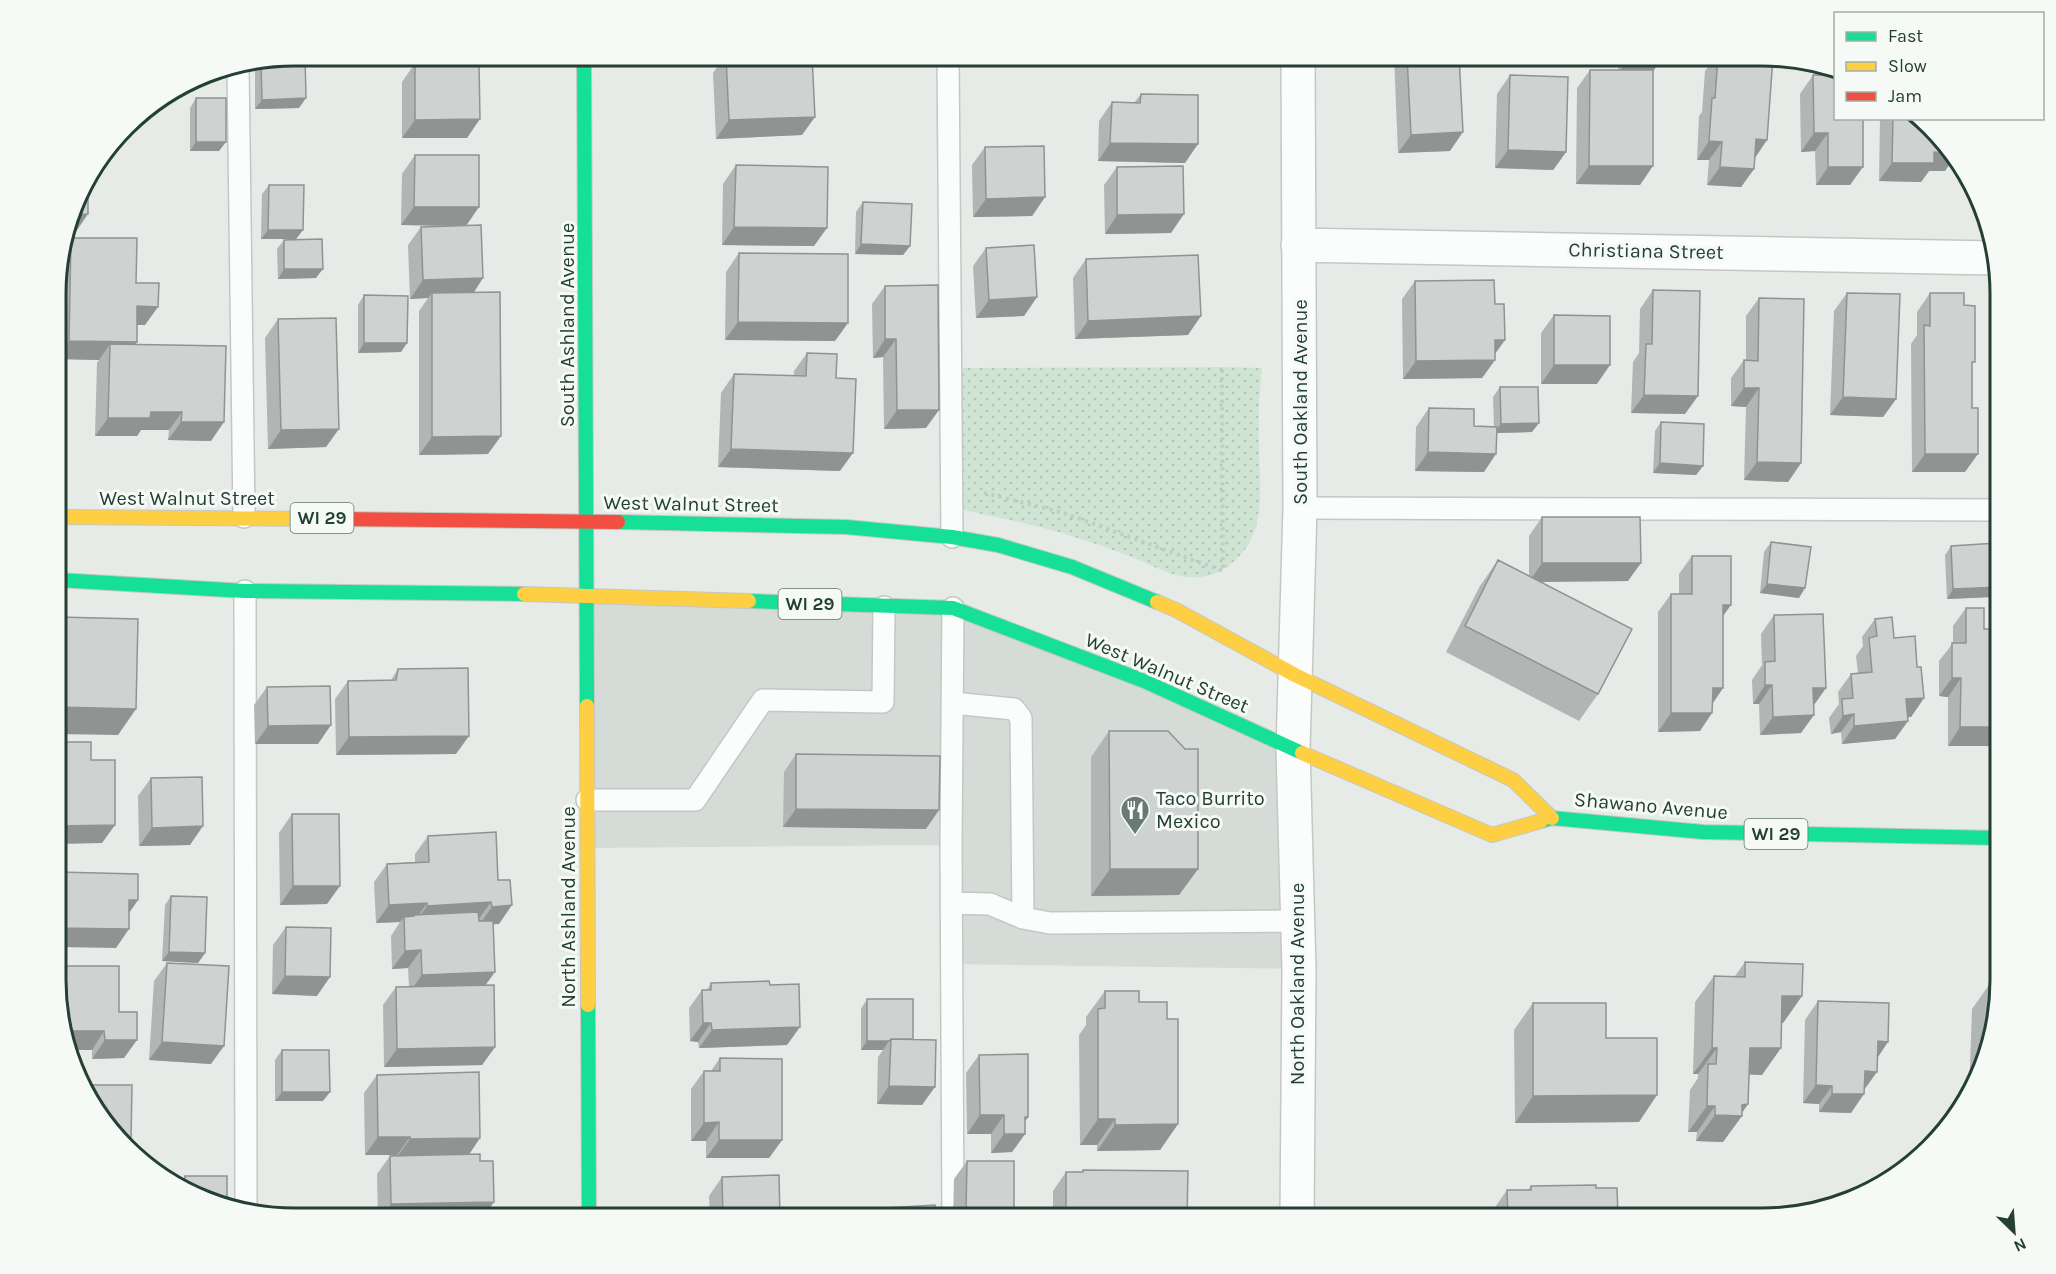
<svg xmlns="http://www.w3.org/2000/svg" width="2056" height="1274" font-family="Karla,sans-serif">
<defs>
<pattern id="park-dots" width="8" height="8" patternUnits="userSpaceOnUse" patternTransform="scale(1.5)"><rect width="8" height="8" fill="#d0e4d4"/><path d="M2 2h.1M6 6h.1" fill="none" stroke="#b2c5b7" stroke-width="1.8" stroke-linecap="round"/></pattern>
</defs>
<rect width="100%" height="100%" fill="#e6ebe8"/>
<!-- built -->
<path fill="#d5dcd8" d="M588 595 953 608 1293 749 1299 969 951 964 950 845 587 848Z"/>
<!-- park -->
<path fill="url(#park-dots)" d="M1228 367 1262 368C1259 393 1258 420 1259 445 1259 472 1263 501 1256 527 1250 549 1230 571 1207 576 1180 582 1158 568 1134 558 1111 549 1088 541 1065 534 1032 524 997 517 963 510L959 498V368Z"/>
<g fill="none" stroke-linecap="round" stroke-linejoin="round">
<!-- lane casing -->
<g stroke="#c3c8c5" stroke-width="24">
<path id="lane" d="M948 56 952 537
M238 67 244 517
M1300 508 2000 510
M245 591 246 1212
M952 703 1014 709 1021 718 1023 918
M587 800H695L763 700 883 702 884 607
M951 903 990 904 1023 918 1050 923 1298 921
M953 1218 951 845 953 608"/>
</g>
<!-- street casing -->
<g stroke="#c3c8c5" stroke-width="36">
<path id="street" d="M1298 245 1994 258
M1297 1218 1299 969 1293 749 1300 508 1298 56"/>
</g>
<!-- fast casing -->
<g stroke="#c2c9c5" stroke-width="16">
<path id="fast" d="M584 56 587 706
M618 522 846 527 952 537 998 545 1072 567 1157 602
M58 580 245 591 524 594
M749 601 953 608 1144 681 1302 753
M1541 821 1552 818 1703 832 2000 838
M588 1005 589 1218"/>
</g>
<!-- slow casing -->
<g stroke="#c2c9c5" stroke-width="16">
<path id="slow" d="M58 517 333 519
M524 594 749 601
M1157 602 1176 610 1295 675 1513 780 1552 818
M587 706 588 1005
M1302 753 1492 835 1541 821"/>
</g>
<!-- jam casing -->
<g stroke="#c2c9c5" stroke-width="16">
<path id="jam" d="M333 519 618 522"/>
</g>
<!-- path -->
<path stroke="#c2cbc6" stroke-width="4" stroke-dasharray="3 4.5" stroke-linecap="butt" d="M984 493 1061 512 1223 571 1222 367"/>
<!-- lane -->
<use href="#lane" stroke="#fbfcfc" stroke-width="21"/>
<!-- street -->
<use href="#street" stroke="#fbfcfc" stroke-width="33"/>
<!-- fast -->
<use href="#fast" stroke="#16e098" stroke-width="14"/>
<!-- slow -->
<use href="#slow" stroke="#ffcf43" stroke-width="14"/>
<!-- jam -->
<use href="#jam" stroke="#f24e42" stroke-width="14"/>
</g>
<!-- wall -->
<path fill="#b1b5b3" d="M294 56 299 108 255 109V63Z
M725 56H812L802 135 716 139 713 73Z
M1078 56H1176L1170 65 1078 63Z
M1394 56H1459L1450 151 1398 153Z
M1619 56H1657L1653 71 1640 185 1576 184 1577 88 1590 70H1618Z
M1716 56H1757L1754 169 1741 187 1707 185 1709 160H1697L1699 116 1702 112 1705 71Z
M415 63 467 138H402V82Z
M1825 66 1836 68 1850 185H1816L1815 151 1801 152 1800 94 1813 75H1819V74Z
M1510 75 1566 152 1553 170 1495 168 1497 94Z
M1141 94 1185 163 1098 161 1099 121 1112 102 1134 103Z
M196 98 219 151H190V108Z
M1880 118H1916L1953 159 1945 171H1929L1921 182 1879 181Z
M985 147 1045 197 1032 216 973 217 972 165Z
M415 155 466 225 474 292 488 454 419 455V311L428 298 410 299 408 245 421 227 453 226 401 225 402 174Z
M736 165 814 246 722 245 723 184Z
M1117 167 1171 233 1105 234 1104 185Z
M269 185 303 230 296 239H261L262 194Z
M863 202 910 246 903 255 855 254 856 212Z
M71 238 136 283 145 325H137V342L135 345 211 441 168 440 169 430H141L137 436H95L97 363 99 360 58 359V264L61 251Z
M284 240 316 278 278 279 277 249Z
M986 248 1037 297 1024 316 976 318 973 266Z
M739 253 835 341 725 340 726 272Z
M1086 259 1188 335 1075 339 1073 278Z
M1415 281 1495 304 1505 340 1495 353V360L1482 378 1403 379 1402 299Z
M885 286 926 428 884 429 883 357 873 358 872 304Z
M1653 290 1685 414 1631 413 1633 362 1639 353 1640 309Z
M1847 293 1896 399 1883 417 1830 415 1834 311Z
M1930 293 1964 305 1972 367 1965 472H1912L1911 344 1917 335V312Z
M364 295 401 352 358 353V305Z
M1759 298 1801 463 1788 482 1744 480 1746 407 1731 406V378L1744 360H1746V316Z
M1554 315 1597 384H1541V333Z
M278 319 326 447 268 449 265 338Z
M807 353 836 378 840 471 718 467 721 393 734 374 794 376V371Z
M1500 387 1532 432 1497 433 1484 472 1415 471 1416 427 1429 408 1474 426 1494 427 1493 397Z
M1661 422 1703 466 1696 475 1653 473 1655 431Z
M1542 517 1628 581 1540 582 1598 694 1579 721 1446 652 1480 586 1498 560 1529 576V536Z
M1771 542 1799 598 1760 593 1764 552Z
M1951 546 1993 597 1947 599 1945 555Z
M1692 556 1723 616V688L1713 703 1700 731 1658 732V612L1671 594H1679V574Z
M1966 608 1984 629H2000V746H1948V697L1939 696V661L1953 643V626Z
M1774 615 1826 688 1814 705 1801 733 1760 735 1759 704H1753L1752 680 1762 665 1761 634Z
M1875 619 1894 638 1917 667 1924 698 1911 717H1907L1908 721 1895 739 1842 744 1841 732 1831 734 1829 718 1839 704 1838 692 1851 674 1858 673 1856 656 1863 646 1862 637Z
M398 669 456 754 336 755 335 699 348 681 391 680Z
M267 687 318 744H255L254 705Z
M1109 731 1198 869 1179 895 1091 896V757Z
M796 754 926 829 783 827 784 772Z
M151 778 190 845 139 846 138 796Z
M292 814 327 904 280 905 279 833Z
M496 832 499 924H493L486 985 495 1047 482 1065 384 1067 383 1005 396 987H409L408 968 392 969 391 936 400 922 376 923 374 882 387 864 415 862V854L428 836Z
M171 896 205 953 198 963 162 961 165 905Z
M286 927 317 996 272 994 273 945Z
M1745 962 1802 996 1783 1023H1782L1762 1075 1749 1074 1742 1113 1723 1142 1696 1141 1697 1132H1688L1690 1090 1698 1078V1074H1693L1695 1002 1714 976H1735Z
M167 963 211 1064 149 1060 154 981Z
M1991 982 1988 1056 1969 1095 1972 1009Z
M711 983 787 1045 699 1048 698 1042 690 1041 689 1008 702 990H707Z
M1105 991 1139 1002 1167 1019 1178 1124 1160 1150 1097 1151V1145H1080L1079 1035 1086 1025V1017Z
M867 999 913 1039 922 1105 877 1104 878 1057 883 1050H861V1009Z
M1818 1001 1878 1057 1864 1090 1851 1113 1819 1112V1104L1803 1103 1805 1020Z
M1533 1003 1639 1122 1515 1123 1514 1030Z
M119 1012 124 1058 92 1059V1050H72Z
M282 1050 323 1101H275V1060Z
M979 1055 1025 1122V1134L1012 1152 991 1153V1134H967L966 1073Z
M720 1058 782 1140 769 1158H706V1141H691V1089L704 1071H711Z
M377 1075 480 1138 469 1154 483 1218H378L377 1174 390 1156 397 1155H365L364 1093Z
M967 1161 1009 1218H953L954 1179Z
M1083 1170 1187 1218H1053V1191L1066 1172H1081Z
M185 1176 227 1208 179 1186Z
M722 1177 780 1218H710L709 1196Z
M1531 1186 1596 1188 1618 1218H1489V1216L1507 1190H1528Z
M886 1208 936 1218H879Z"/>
<!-- shaded-wall -->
<path fill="#909392" d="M1083 56H1176L1170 65 1078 63Z
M1624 65 1656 67 1650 76 1617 74Z
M306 98 299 108 255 109 262 100Z
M815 117 802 135 716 139 729 120Z
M480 119 467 138H402L415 120Z
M1463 132 1450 151 1398 153 1411 135Z
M1814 133H1828L1815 151 1801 152Z
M1756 139 1767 140 1755 158Z
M1709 141 1722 142 1709 160H1697Z
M196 142H226L219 151H190Z
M1110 143 1198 144 1185 163 1098 161Z
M1508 150 1566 152 1553 170 1495 168Z
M1934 152 1947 153 1953 159 1945 171H1929L1921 182 1879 181 1892 163Z
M1589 166H1653L1640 185 1576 184Z
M1720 167 1754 169 1741 187 1707 185Z
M1828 167H1863L1850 185H1816Z
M1045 197 1032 216 973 217 986 199Z
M414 207H479L466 226 401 225Z
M88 214 75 233H67L72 215Z
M1184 214 1171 233 1105 234 1117 215Z
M734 227 827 228 814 246 722 245Z
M268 230H303L296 239H261Z
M861 244 910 246 903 255 855 254Z
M284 269H323L316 278 278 279Z
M483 278 471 297 432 293 428 298 410 299 423 280Z
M1037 297 1024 316 976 318 989 300Z
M137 306 158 307 145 325H124Z
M1201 316 1188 335 1075 339 1088 321Z
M738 322 848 323 835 341 725 340Z
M885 339H896L883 357 873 358Z
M1495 340H1505L1492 358Z
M69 341 137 342 124 361 110 344 99 360 58 359V358Z
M364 343H407L401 352 358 353Z
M1495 360 1482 378 1403 379 1416 361Z
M1554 365H1610L1597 384H1541Z
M1744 388H1759L1746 407 1731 406Z
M1644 395 1698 396 1685 414 1631 413Z
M1843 397 1896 399 1883 417 1830 415Z
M897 410H939L926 428 884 429Z
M151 412H182L169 430H141L137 436H95L108 418Z
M181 422H224L211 441 168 440Z
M1539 423 1532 432 1494 433 1501 424Z
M339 429 326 447 268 449 281 430Z
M501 436 488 454 419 455 432 437Z
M731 449 853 453 840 471 718 467Z
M1428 452 1496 454 1484 472 1415 471Z
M1925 454H1978L1965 472H1912Z
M1757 462 1801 463 1788 482 1744 480Z
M1660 463 1703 466 1696 475 1653 473Z
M1542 563H1641L1628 581 1529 582Z
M1767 584 1805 588 1799 598 1760 593Z
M2000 587 1993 597 1947 599 1953 589Z
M1723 605H1731L1718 623Z
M1952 678H1961L1948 697 1939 696Z
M1765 685H1772L1759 704H1753Z
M1713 688H1723L1710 707Z
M1813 688H1826L1813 706Z
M1924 698 1911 717 1893 718 1906 699Z
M58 707 136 709 118 735 58 734Z
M1671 713H1712L1700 731 1658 732Z
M1854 714 1841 732 1831 734 1843 716Z
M1814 715 1801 733 1760 735 1773 717Z
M1908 721 1895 739 1842 744 1854 726Z
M331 725 318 744H255L268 726Z
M1960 727H2000V746H1948Z
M469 736 456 754 336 755 349 737Z
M796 809 939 810 926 829 783 827Z
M115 825 102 843 58 844V826Z
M203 826 190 845 139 846 152 828Z
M1110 869H1198L1179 895 1091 896Z
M293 886H340L327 904 280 905Z
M129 900H138L125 919Z
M491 902 478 920 414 924 427 906Z
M427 903 414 922V915L409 922 404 917 400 922 376 923 389 905Z
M512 905 499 924 479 925 492 907Z
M58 928 129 929 116 948 58 947Z
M421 950 408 968 392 969 405 951Z
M169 952 205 953 198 963 162 961Z
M495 972 482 990 409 993 422 975Z
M285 976 330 977 317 996 272 994Z
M1782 996H1802L1783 1023 1764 1022Z
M703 1023H711L698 1042 690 1041Z
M800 1027 787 1045 699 1048 712 1030Z
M65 1031H104L92 1050H72Z
M105 1040H137L124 1058 92 1059Z
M867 1041H889L883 1050H861Z
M1878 1041 1888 1042 1876 1060Z
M162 1042 224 1046 211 1064 149 1060Z
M495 1047 482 1065 384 1067 397 1049Z
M1712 1048H1717L1698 1074H1693Z
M1750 1048H1781L1762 1075 1731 1074Z
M1865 1071 1877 1072 1864 1090Z
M1816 1085 1832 1086 1819 1104 1803 1103Z
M889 1086 935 1087 922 1105 877 1104Z
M282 1092H330L323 1101H275Z
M1832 1094H1864L1851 1113 1819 1112Z
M1657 1095 1639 1122 1515 1123 1533 1096Z
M1748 1104 1740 1116H1742L1723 1142 1696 1141 1715 1115 1742 1105Z
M1707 1106H1715L1697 1132H1688Z
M980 1115H1004L991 1134H967Z
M1025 1117H1028L1017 1134H1025L1012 1152 991 1153 1004 1134Z
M1098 1119H1115L1097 1145H1080Z
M719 1122 706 1141H691L704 1123Z
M1178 1124 1160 1150 1097 1151 1115 1125Z
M378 1137H410L397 1155H365Z
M480 1138 468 1156 397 1157 410 1139Z
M123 1140H131L128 1144Z
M719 1140H782L769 1158H706Z
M494 1202 483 1218H381L391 1204Z
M966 1212H1014L1009 1218H962Z"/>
<!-- building -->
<path fill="#ced2d0" stroke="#909392" stroke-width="1.5" d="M294 56H305L306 98 262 100 261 62Z
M726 56H812L815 117 729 120Z
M1407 56H1459L1463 132 1411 135Z
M1625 56H1657L1656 67 1624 65Z
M1718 56H1757L1773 57 1767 140 1756 139 1754 169 1720 167 1722 142 1709 141 1712 98H1715Z
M479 62 480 119 415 120V63Z
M1832 67 1836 68V118H1863V167H1828V133H1814L1813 75H1832Z
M1590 70H1653V166H1589Z
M1510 75 1568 77 1566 152 1508 150Z
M1141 94 1198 95V144L1110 143 1112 102 1140 103Z
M196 98H226V142H196Z
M1893 118H1916L1947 153 1934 152V163H1892Z
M1044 146 1045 197 986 199 985 147Z
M415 155H479V207H414Z
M736 165 828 167 827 228 734 227Z
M1183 166 1184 214 1117 215V167Z
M88 179V214L72 215 80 188Z
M269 185H304L303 230H268Z
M863 202 912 204 910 246 861 244Z
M481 225 483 278 423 280 421 227Z
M71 238H137L136 283H159L158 307 137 306V342L69 341Z
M322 239 323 269H284V240Z
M1034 245 1037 297 989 300 986 248Z
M739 253 848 254V323L738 322Z
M1198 255 1201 316 1088 321 1086 259Z
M59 258 60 311H58V264Z
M1494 280 1495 304H1504L1505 340H1495V360L1416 361 1415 281Z
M938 285 939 410H897L896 339H885V286Z
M1653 290 1700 291 1698 396 1644 395 1646 344H1652Z
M500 292 501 436 432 437V293Z
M1847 293 1900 294 1896 399 1843 397Z
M1930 293H1964V305L1975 306V362H1972V408H1978V454H1925L1924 325 1930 326Z
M364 295 408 296 407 343H364Z
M1759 298 1804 299 1801 463 1757 462 1759 388H1744V360L1758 361Z
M1554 315 1610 316V365H1554Z
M336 318 339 429 281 430 278 319Z
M110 344 226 346 224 422H181L182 412H151L150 418H108Z
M807 353 837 354 836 378 856 379 853 453 731 449 734 374 806 376Z
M1500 387H1538L1539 423 1501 424Z
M1429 408 1474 409V426L1497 427 1496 454 1428 452Z
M1661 422 1704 424 1703 466 1660 463Z
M1542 517H1640L1641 563H1542Z
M1771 542 1811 547 1805 588 1767 584Z
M1997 543 2000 587 1953 589 1951 546Z
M1692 556H1731V605H1723V688H1713L1712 713H1671V594H1692Z
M1498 560 1632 629 1598 694 1465 626Z
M1966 608H1984V629H2000V727H1960L1961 678H1952V643H1966Z
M1823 614 1826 688H1813L1814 715 1773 717 1772 685H1765V662L1775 661 1774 615Z
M58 617 138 619 136 709 58 707Z
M1892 617 1894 638 1915 636 1917 667H1921L1924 698 1906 699 1908 721 1854 726V714L1843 716 1842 699 1853 698 1851 674 1872 672 1869 638 1877 636 1875 619Z
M468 668 469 736 349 737 348 681 396 680 398 669Z
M330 686 331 725 268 726 267 687Z
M1109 731H1168L1185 749H1198V869H1110Z
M58 742H91V760H115V825L58 826Z
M796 754 940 756 939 810 796 809Z
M202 777 203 826 152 828 151 778Z
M292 814H339L340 886H293Z
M496 832 498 880H510L512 905 492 907 491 902 427 906V903L389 905 387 864 429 862 428 836Z
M58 872 138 874V900H129V929L58 928Z
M171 896 207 897 205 953 169 952Z
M478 912 479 921H493L495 972 422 975 421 950 405 951 404 917 414 916V915Z
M286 927 331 928 330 977 285 976Z
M1745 962 1803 964 1802 996H1782L1781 1048H1750L1748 1104 1742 1105V1116L1715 1115V1106H1707L1708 1064H1716L1717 1048H1712L1714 976 1745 977Z
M167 963 229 966 224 1046 162 1042Z
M58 966H119V1012H137V1040H105L104 1031H65L58 1010Z
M769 981 770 985 799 984 800 1027 712 1030 711 1023H703L702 990H711V983Z
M1991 982H2000V995L1988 1056Z
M494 985 495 1047 397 1049 396 987Z
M1105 991H1139V1002H1167V1019H1178V1124L1115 1125V1119H1098V1009L1105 1008Z
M867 999H913V1039H891L889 1041H867Z
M1818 1001 1889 1003 1888 1042 1878 1041 1877 1072 1865 1071 1864 1094H1832V1086L1816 1085Z
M1533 1003H1606V1038H1657V1095L1533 1096Z
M891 1039 936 1040 935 1087 889 1086Z
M282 1050H329L330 1092H282Z
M1028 1054V1117H1025V1134H1004V1115H980L979 1055Z
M720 1058 782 1059V1140H719V1122L704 1123V1071H720Z
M479 1072 480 1138 410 1139V1137H378L377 1075Z
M85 1085H132L131 1140H123L96 1112Z
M480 1154V1161H493L494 1202 391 1204 390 1156Z
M967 1161H1014V1212H966Z
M1083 1170 1188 1171 1187 1218H1066V1172H1083Z
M779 1175 780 1218H723L722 1177Z
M185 1176H227V1208L185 1189Z
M1596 1185V1188H1617L1618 1218H1508L1507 1190H1531V1186Z
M935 1205 936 1218H887L886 1208Z"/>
<!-- icons -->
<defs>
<g id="restaurant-pin" transform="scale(1.5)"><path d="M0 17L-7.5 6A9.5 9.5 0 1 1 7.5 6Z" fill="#687b73" stroke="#f5faf7"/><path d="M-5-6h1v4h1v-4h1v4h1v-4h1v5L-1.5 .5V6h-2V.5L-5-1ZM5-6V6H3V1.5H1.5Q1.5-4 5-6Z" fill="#fff"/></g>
</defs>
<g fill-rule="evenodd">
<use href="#restaurant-pin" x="1135" y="810"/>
</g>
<g text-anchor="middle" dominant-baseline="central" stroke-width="6" stroke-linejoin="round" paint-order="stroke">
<!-- shield labels -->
<g fill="#f5faf7" stroke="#63776e" stroke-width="1.5">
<rect x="290.5" y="503" width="63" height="30" rx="4.5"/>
<rect x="778.5" y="589" width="63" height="30" rx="4.5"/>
<rect x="1744.5" y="819" width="63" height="30" rx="4.5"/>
</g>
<g font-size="18" font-weight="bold" fill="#243f34">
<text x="322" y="518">WI 29</text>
<text x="810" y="604">WI 29</text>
<text x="1776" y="834">WI 29</text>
</g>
<!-- street labels -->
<g font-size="20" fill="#243f34" stroke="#f5faf7">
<text transform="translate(1646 251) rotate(1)">Christiana Street</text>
<text transform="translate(567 325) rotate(-90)">South Ashland Avenue</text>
<text transform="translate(1300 402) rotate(-90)">South Oakland Avenue</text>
<text x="187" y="498">West Walnut Street</text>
<text transform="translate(691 504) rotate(1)">West Walnut Street</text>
<text transform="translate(1167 673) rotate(23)">West Walnut Street</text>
<text transform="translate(1651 806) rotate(5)">Shawano Avenue</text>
<text transform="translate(568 907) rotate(-90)">North Ashland Avenue</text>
<text transform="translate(1297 984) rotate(-90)">North Oakland Avenue</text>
</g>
<!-- poi labels -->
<g font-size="20" fill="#243f34" stroke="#f5faf7" text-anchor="start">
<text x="1156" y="798">Taco Burrito<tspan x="1156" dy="23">Mexico</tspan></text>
</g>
</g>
<!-- crop -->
<path d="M0 0H2056V1274H0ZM294 66H1762A228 228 0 0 1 1990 294V980A228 228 0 0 1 1762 1208H294A228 228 0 0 1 66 980V294A228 228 0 0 1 294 66Z" fill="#f5faf7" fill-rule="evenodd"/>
<path fill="none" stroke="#243f34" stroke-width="3" d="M294 66H1762A228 228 0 0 1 1990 294V980A228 228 0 0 1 1762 1208H294A228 228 0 0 1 66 980V294A228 228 0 0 1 294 66Z"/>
<!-- legend -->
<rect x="1834" y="12" width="210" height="108" fill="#f5faf7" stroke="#a1afa9" stroke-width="1.5"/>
<rect x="1846" y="32" width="30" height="9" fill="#16e098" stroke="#a1afa9" stroke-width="1.5"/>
<text x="1888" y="42" font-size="18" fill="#243f34">Fast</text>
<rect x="1846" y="62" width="30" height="9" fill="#ffcf43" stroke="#a1afa9" stroke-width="1.5"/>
<text x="1888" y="72" font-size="18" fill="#243f34">Slow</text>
<rect x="1846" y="92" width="30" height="9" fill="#f24e42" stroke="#a1afa9" stroke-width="1.5"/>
<text x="1888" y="102" font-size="18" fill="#243f34">Jam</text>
<!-- north arrow -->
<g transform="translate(2014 1232) rotate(155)" stroke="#f5faf7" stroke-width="4.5" paint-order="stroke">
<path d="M0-4.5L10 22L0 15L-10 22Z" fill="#243f34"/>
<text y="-9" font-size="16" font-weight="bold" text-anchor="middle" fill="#243f34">N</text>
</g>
</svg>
